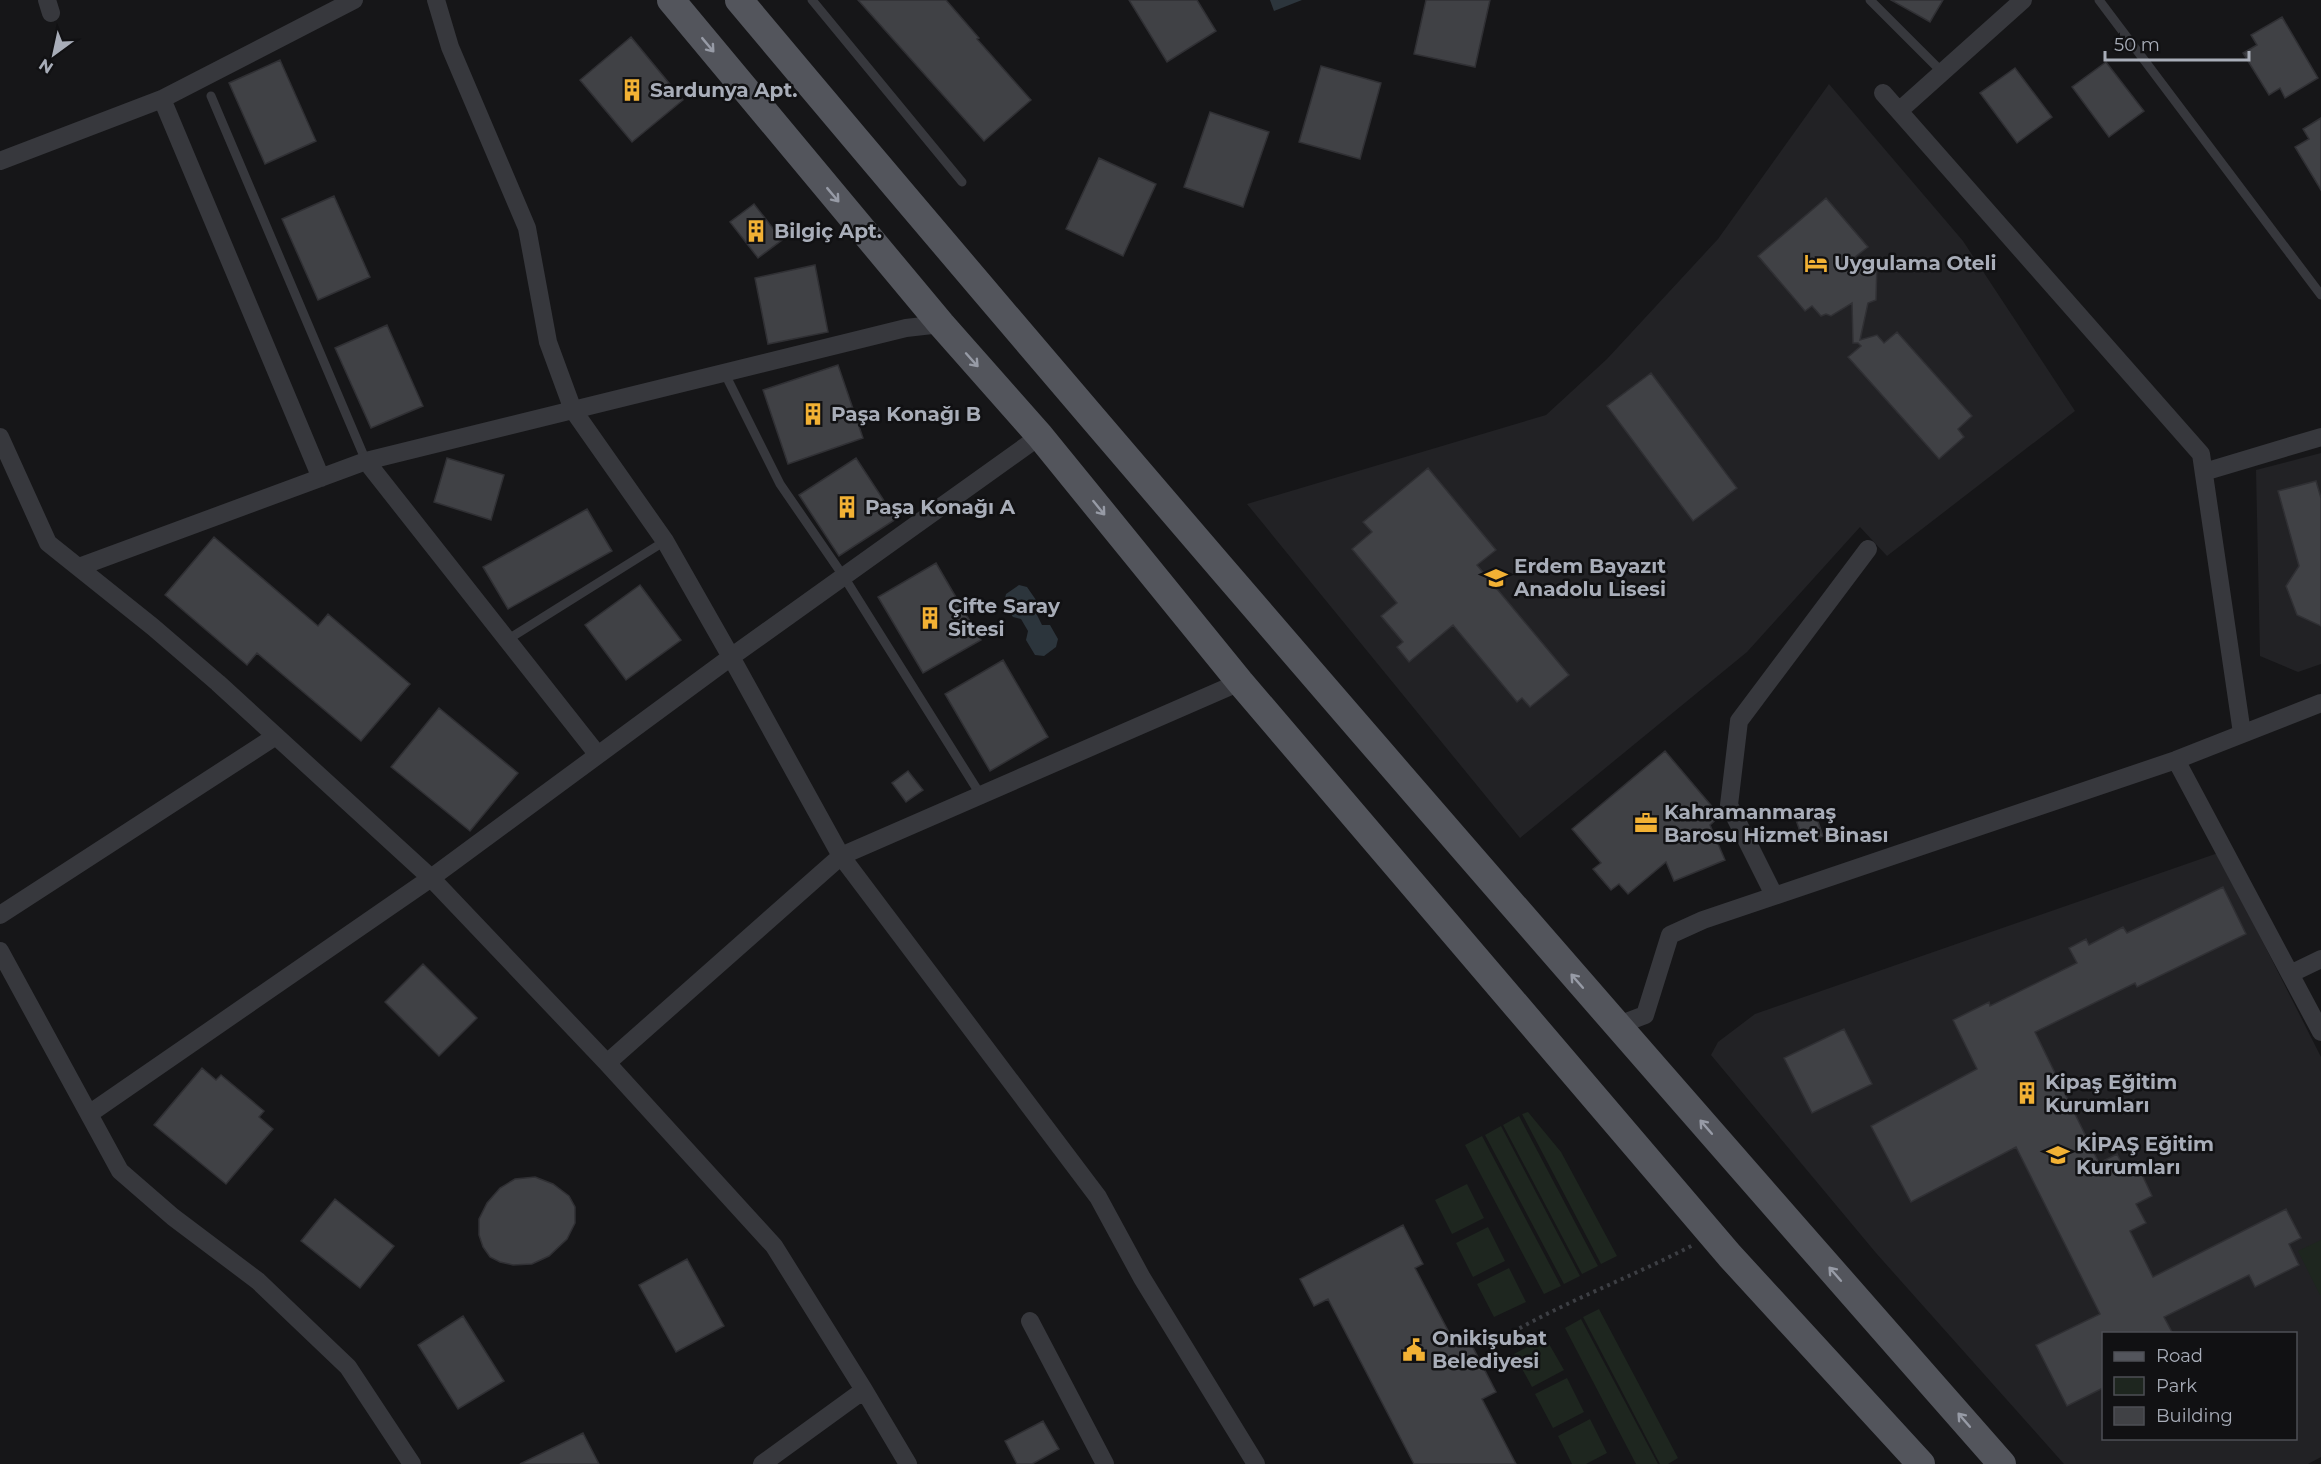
<svg xmlns="http://www.w3.org/2000/svg" width="2321" height="1464" font-family="Montserrat,sans-serif">
<rect width="100%" height="100%" fill="#161618"/>
<!-- built -->
<path fill="#222225" fill-rule="evenodd" d="M1829 84 1963 241 2075 411 1887 556 1860 527 1747 652 1520 838 1247 504 1546 415 1607 359 1718 239Z
M2321 453V664L2298 672 2260 656 2256 470Z
M2218 853 2321 1057V1457L2308 1464H2064L1876 1253 1711 1055 1718 1042 1755 1014ZM2104 1334H2296V1438H2104Z"/>
<!-- green -->
<path fill="#1e261f" d="M1528 1112 1561 1152 1617 1256 1601 1264 1522 1114Z
M1519 1116 1598 1266 1582 1274 1503 1125Z
M1501 1126 1580 1276 1564 1284 1485 1135Z
M1482 1136 1561 1286 1544 1294 1465 1145Z
M1467 1184 1484 1218 1452 1234 1435 1200Z
M1488 1227 1505 1261 1473 1277 1456 1243Z
M2321 1240V1295H2320L2298 1251Z
M1509 1268 1526 1302 1494 1317 1477 1284Z
M1599 1309 1678 1458 1668 1464H1660L1583 1317Z
M1581 1319 1658 1464H1636L1565 1328Z
M1545 1337 1564 1370 1532 1387 1514 1354Z
M1567 1378 1584 1412 1553 1428 1535 1394Z
M1590 1419 1607 1453 1586 1464H1572L1558 1436Z"/>
<!-- water -->
<path fill="#2c353c" d="M1270 0H1302L1274 11Z
M1019 585 1027 587 1036 600 1034 609 1042 625H1050L1058 639 1056 647 1044 656 1035 655 1026 640 1028 631 1021 619 1013 617 1004 603 1006 594Z"/>
<!-- building -->
<path fill="#404145" stroke="#303034" stroke-width="1.5" d="M858 0H946L979 38 977 39 1031 100 984 141Z
M1129 0H1197L1216 31 1167 62Z
M1426 0H1490L1475 67 1414 54Z
M1891 0H1943L1930 22Z
M2282 17 2318 78 2285 98 2280 88 2269 95 2243 53 2257 45 2251 35Z
M631 37 683 100 632 142 580 80Z
M280 60 316 141 265 164 229 83Z
M2106 62 2144 111 2109 137 2072 87Z
M1321 66 1381 83 1360 159 1299 142Z
M2015 68 2052 117 2017 143 1980 93Z
M1210 112 1269 132 1243 207 1184 187Z
M2321 118V190L2295 147 2309 139 2303 129Z
M1099 158 1156 184 1123 256 1066 229Z
M334 196 370 277 318 300 282 219Z
M1826 198 1868 247 1850 261 1877 262 1876 300 1868 303 1860 340 1877 335 1884 343 1897 332 1972 416 1958 429 1964 437 1939 459 1848 357 1861 346 1858 343H1853L1852 303 1831 316 1826 314 1821 316 1812 306 1805 311 1758 256Z
M754 204 782 240 758 258 730 222Z
M815 265 828 332 768 344 755 278Z
M387 325 423 406 371 428 335 348Z
M838 365 863 438 788 464 763 390Z
M1651 373 1737 488 1693 521 1607 406Z
M447 458 504 475 491 520 434 502Z
M856 458 896 519 839 556 799 495Z
M1428 468 1496 550 1477 565 1569 675 1530 707 1522 698 1517 702 1453 625 1409 662 1397 647 1403 642 1381 616 1397 603 1352 549 1372 532 1363 522Z
M2316 481 2321 498V626L2297 615 2286 586 2299 566 2278 491Z
M587 509 612 551 508 609 483 567Z
M214 537 318 626 328 614 410 684 361 741 257 653 247 665 165 595Z
M936 563 981 640 923 673 878 597Z
M640 585 681 640 626 680 585 625Z
M1003 660 1048 737 990 771 945 694Z
M439 708 518 773 470 831 391 767Z
M1665 751 1720 816 1710 825 1725 860 1674 881 1666 862 1628 894 1619 884 1611 890 1593 869 1601 863 1572 829Z
M908 771 923 790 906 802 892 783Z
M1814 810 1823 836 1804 843 1795 817Z
M2223 887 2246 934 2137 987 2135 983 2035 1032 2099 1163 2117 1154 2127 1174 2139 1168 2152 1196 2136 1204 2146 1223 2130 1231 2153 1277 2286 1209 2301 1238 2289 1244 2299 1265 2255 1287 2249 1275 2164 1317 2173 1334H2103V1388L2067 1406 2036 1345 2100 1314 2016 1147 1911 1202 1871 1126 1977 1069 1953 1020 1989 1002 1990 1006 2077 963 2069 948 2086 939 2089 945 2123 927 2127 933Z
M423 964 477 1018 439 1056 385 1002Z
M1844 1029 1872 1084 1812 1113 1784 1058Z
M202 1068 216 1080 221 1075 264 1111 259 1117 273 1129 226 1184 154 1125Z
M535 1177 553 1184 569 1196 575 1207V1223L567 1239 549 1256 532 1264 513 1265 500 1262 490 1257 483 1247 479 1235V1219L487 1203 500 1188 515 1179Z
M335 1199 394 1246 360 1288 301 1241Z
M1403 1225 1423 1264 1415 1268 1452 1338 1465 1332 1496 1392 1482 1399 1516 1464H1414L1328 1299 1314 1306 1300 1279Z
M687 1259 724 1326 676 1352 639 1285Z
M463 1316 504 1381 458 1409 418 1345Z
M1043 1421 1059 1449 1032 1464H1017L1005 1441Z
M583 1433 599 1464H520Z"/>
<g fill="none" stroke-linecap="round" stroke-linejoin="round">
<!-- path -->
<path stroke="#3d3f44" stroke-width="4" stroke-dasharray="3 4.5" stroke-linecap="butt" d="M1513 1332C1571 1299 1634 1276 1693 1245"/>
<!-- lane -->
<path stroke="#37383d" stroke-width="9" d="M812 0 962 182
M1870 0 1942 72
M2099 0 2321 295
M211 96 366 461
M724 372 780 484 844 577 980 794
M507 640 665 541"/>
<!-- street -->
<path stroke="#37383d" stroke-width="18" d="M47 0 51 13
M436 0 450 47 527 228 548 342 573 410 665 541 731 657 841 856 1098 1197 1142 1278 1256 1464
M1883 93 2201 454 2242 733
M162 99 321 478
M1899 111 2023 0
M0 161 162 99 354 0
M0 437 48 543 153 627 218 683 431 878 607 1063 774 1246 864 1390 908 1464
M366 461 598 755
M2204 472 2321 437
M79 567 366 461 906 328 941 324
M2176 760 2321 1032
M1774 895 1729 805 1739 721 1868 549
M0 915 276 736
M0 951 120 1171 173 1217 258 1281 348 1367 412 1464
M2290 974 2321 959
M1616 1026 1645 1015 1670 935 1703 920 2176 760 2321 703
M607 1063 841 856 1240 682
M89 1114 431 878 731 657 1040 436
M1030 1321 1105 1464
M762 1464 864 1390"/>
<!-- primary -->
<path stroke="#53555c" stroke-width="28" d="M671 0 941 324 1040 436 1240 682 1730 1256 1921 1464
M739 0C1153 494 1576 980 2002 1464"/>
</g>
<!-- one-way arrows -->
<defs><path id="oneway-shaft" d="M-6 0H5M1.5-3L5.5 0L1.5 3" fill="none" stroke-width="1.6" stroke-linecap="round" stroke-linejoin="round" transform="scale(1.5)"/></defs>
<g stroke="#979ba6">
<use href="#oneway-shaft" transform="translate(708 45) rotate(50)"/>
<use href="#oneway-shaft" transform="translate(833 195) rotate(50)"/>
<use href="#oneway-shaft" transform="translate(972 360) rotate(48)"/>
<use href="#oneway-shaft" transform="translate(1099 508) rotate(51)"/>
<use href="#oneway-shaft" transform="translate(1577 981) rotate(-131)"/>
<use href="#oneway-shaft" transform="translate(1706 1127) rotate(-131)"/>
<use href="#oneway-shaft" transform="translate(1835 1274) rotate(-131)"/>
<use href="#oneway-shaft" transform="translate(1964 1420) rotate(-131)"/>
</g>
<!-- icons -->
<defs>
<g id="building-bare" transform="scale(1.8)"><path d="M-4-6H4V6H1V3H-1V6H-4ZM-2.5-4.3h1.7v1.8h-1.7ZM.8-4.3h1.7v1.8H.8ZM-2.5-1h1.7V.8h-1.7ZM.8-1h1.7V.8H.8Z" fill="#f2b134" stroke="#111113" stroke-width="2.5" paint-order="stroke"/></g>
<g id="hotel-bare" transform="scale(1.8)"><path d="M-6-4.5h1.5V1H6V5H4.5V3h-9V5H-6ZM-4 0a1.8 1.8 0 1 1 3.6 0ZM.5 0V-2.5h3Q6-2.5 6 0Z" fill="#f2b134" stroke="#111113" stroke-width="2.5" paint-order="stroke"/></g>
<g id="school-bare" transform="scale(1.8)"><path d="M0-5L7-2L0 1L-7-2ZM-4 1L0 2.5L4 1V4Q0 6-4 4Z" fill="#f2b134" stroke="#111113" stroke-width="2.5" paint-order="stroke"/></g>
<g id="office-bare" transform="scale(1.8)"><path d="M-6-3h4V-5.5h4V-3h4V5H-6ZM-1-4.5V-3h2v-1.5ZM-6 0V1H6V0Z" fill="#f2b134" stroke="#111113" stroke-width="2.5" paint-order="stroke"/></g>
<g id="civic-bare" transform="scale(1.8)"><path d="M-.6-6.5H3V-4.5H.6V-3L4-1V1h2V6H-6V1h2V-1L-.6-3ZM-1.2 2.5V6h2.4V2.5Z" fill="#f2b134" stroke="#111113" stroke-width="2.5" paint-order="stroke"/></g>
</defs>
<g fill-rule="evenodd">
<use href="#building-bare" x="632" y="90"/>
<use href="#building-bare" x="756" y="231"/>
<use href="#hotel-bare" x="1816" y="263"/>
<use href="#building-bare" x="813" y="414"/>
<use href="#building-bare" x="847" y="507"/>
<use href="#school-bare" x="1496" y="578"/>
<use href="#building-bare" x="930" y="618"/>
<use href="#office-bare" x="1646" y="823"/>
<use href="#building-bare" x="2027" y="1093"/>
<use href="#school-bare" x="2058" y="1155"/>
<use href="#civic-bare" x="1414" y="1350"/>
</g>
<g text-anchor="middle" dominant-baseline="central" stroke-width="5" stroke-linejoin="round" paint-order="stroke">
<!-- poi labels -->
<g font-size="20" font-weight="bold" fill="#a8adb8" stroke="#111113" text-anchor="start">
<text x="650" y="90">Sardunya Apt.</text>
<text x="774" y="231">Bilgiç Apt.</text>
<text x="1834" y="263">Uygulama Oteli</text>
<text x="831" y="414">Paşa Konağı B</text>
<text x="865" y="507">Paşa Konağı A</text>
<text x="1514" y="566">Erdem Bayazıt<tspan x="1514" dy="23">Anadolu Lisesi</tspan></text>
<text x="948" y="606">Çifte Saray<tspan x="948" dy="23">Sitesi</tspan></text>
<text x="1664" y="812">Kahramanmaraş<tspan x="1664" dy="23">Barosu Hizmet Binası</tspan></text>
<text x="2045" y="1082">Kipaş Eğitim<tspan x="2045" dy="23">Kurumları</tspan></text>
<text x="2076" y="1144">KİPAŞ Eğitim<tspan x="2076" dy="23">Kurumları</tspan></text>
<text x="1432" y="1338">Onikişubat<tspan x="1432" dy="23">Belediyesi</tspan></text>
</g>
</g>
<!-- legend -->
<rect x="2102" y="1332" width="195" height="108" fill="#111113" stroke="#4d4f55" stroke-width="1.5"/>
<rect x="2114" y="1352" width="30" height="9" fill="#53555c" stroke="#4d4f55" stroke-width="1.5"/>
<text x="2156" y="1362" font-size="18" fill="#a8adb8">Road</text>
<rect x="2114" y="1377" width="30" height="18" fill="#1e261f" stroke="#4d4f55" stroke-width="1.5"/>
<text x="2156" y="1392" font-size="18" fill="#a8adb8">Park</text>
<rect x="2114" y="1407" width="30" height="18" fill="#404145" stroke="#4d4f55" stroke-width="1.5"/>
<text x="2156" y="1422" font-size="18" fill="#a8adb8">Building</text>
<!-- north arrow -->
<g transform="translate(54 54) rotate(213)" stroke="#111113" stroke-width="4.5" paint-order="stroke">
<path d="M0-4.5L10 22L0 15L-10 22Z" fill="#a8adb8"/>
<text y="-9" font-size="16" font-weight="bold" text-anchor="middle" fill="#a8adb8">N</text>
</g>
<!-- scale -->
<path d="M2105 51v9h144v-9" fill="none" stroke="#a8adb8" stroke-width="3"/>
<text x="2114" y="51" font-size="18" fill="#a8adb8" stroke="#111113" stroke-width="4.5" paint-order="stroke">50 m</text>
</svg>
